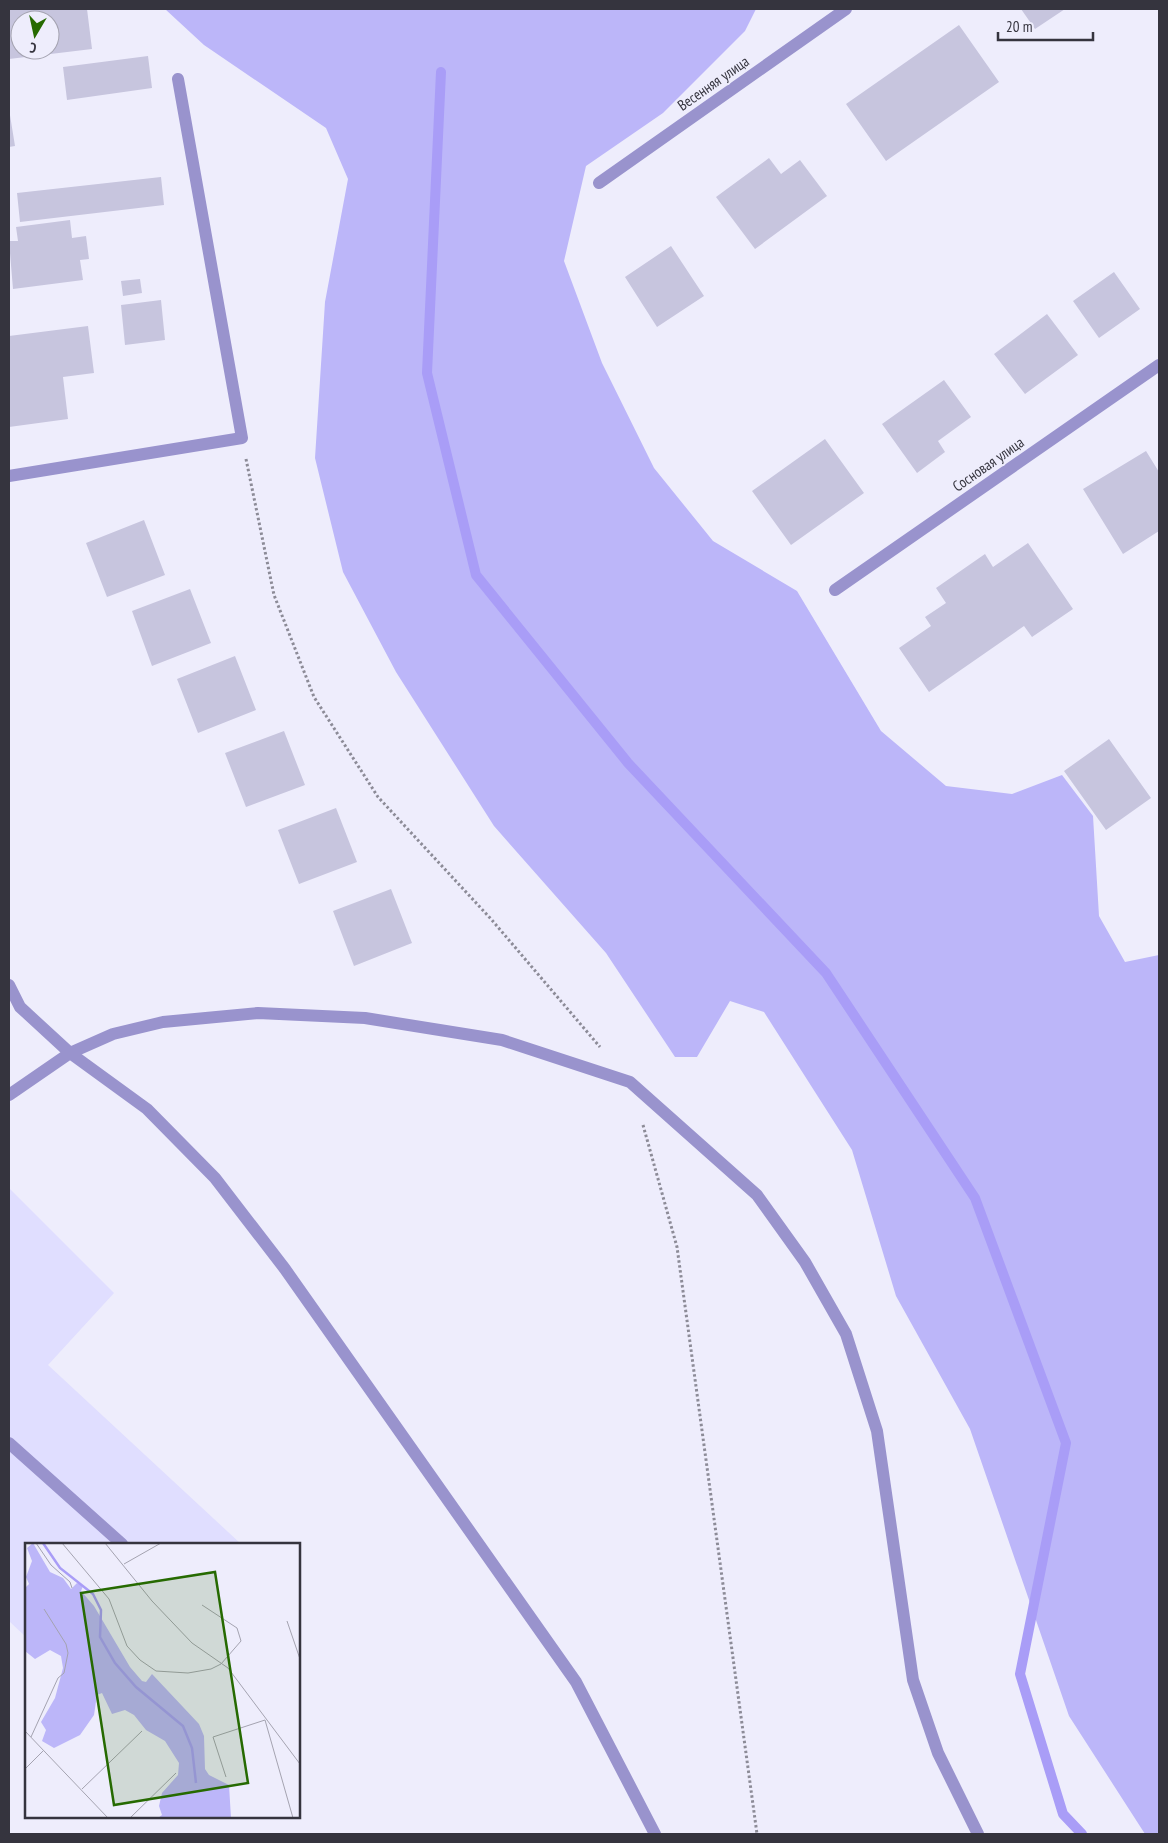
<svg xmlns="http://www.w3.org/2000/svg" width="1168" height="1843" font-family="'PT Sans Narrow',sans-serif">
<rect width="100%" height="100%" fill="#eeedfc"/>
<!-- built -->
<path fill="#e0deff" d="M9 1188 114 1293 48 1365 241 1544H26V1637L9 1621Z"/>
<!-- green -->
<path fill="#bcb6f9" d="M165 9H756L745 31 663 113 586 166 564 261 602 363 654 468 713 541 797 591 881 731 946 786 1012 794 1062 775 1093 816 1099 916 1125 962 1159 955V1834H1145L1069 1716 970 1429 896 1296 852 1150 764 1012 730 1001 697 1057H675L606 953 494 826 396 672 343 572 315 458 325 302 348 179 326 128 204 45Z"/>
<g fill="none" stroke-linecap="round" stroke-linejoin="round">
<!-- stream -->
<path stroke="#a99df7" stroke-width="10" d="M441 72 427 373 476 575 628 763 826 973 975 1198 1066 1443 1020 1674 1063 1814 1082 1834"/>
</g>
<!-- building -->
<path fill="#c7c5de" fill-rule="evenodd" d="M9 9H87L92 49 9 59ZM20 20H50V50H20Z
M1021 9H1065L1035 29Z
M959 25 999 82 886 161 846 104Z
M148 56 152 88 67 100 63 67Z
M9 109 15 146 9 147Z
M769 158 781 174 800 160 827 196 755 249 716 197Z
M161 177 164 205 20 222 17 193Z
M70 220 72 238 86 236 89 259 80 260 83 280 13 289 9 241H18L16 227Z
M671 246 704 296 657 327 625 277Z
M1114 272 1140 309 1099 338 1073 301Z
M140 279 142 293 123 296 121 281Z
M161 300 165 340 125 345 121 305Z
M1047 314 1078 355 1025 394 994 354Z
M88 326 94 373 63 377 68 419 9 427V336Z
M944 380 971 417 938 441 945 452 917 473 882 424Z
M825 439 864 493 791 545 752 491Z
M1146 451 1159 472V531L1123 554 1083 489Z
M144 520 165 575 107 597 86 543Z
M1028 543 1073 609 1032 637 1024 626 929 692 899 648 931 626 925 617 946 603 936 588 985 554 993 567Z
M190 589 211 643 152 666 132 611Z
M235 656 256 710 198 733 177 679Z
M284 731 305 785 246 807 225 753Z
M1109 739 1151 798 1106 830 1064 771Z
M336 808 357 862 299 884 278 830Z
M391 889 412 943 354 966 333 911Z"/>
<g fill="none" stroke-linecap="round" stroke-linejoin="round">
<!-- path -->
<path stroke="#8c8b97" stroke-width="3" stroke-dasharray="2.5 2.5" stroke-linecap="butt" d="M246 459 274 595 314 697 378 797 491 919 600 1047
M643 1125 677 1247 757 1834"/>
<!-- minor -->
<path stroke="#9993cd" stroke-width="12" d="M599 183 846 9
M9 476 242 438 178 79
M835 590 1159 365
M9 985 20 1007 70 1053 147 1109 215 1178 285 1269 576 1682 655 1834
M9 1095 70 1053 113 1034 163 1022 258 1013 365 1018 502 1040 630 1082 757 1195 805 1262 846 1334 877 1431 913 1680 938 1753 978 1834
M9 1443 122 1544"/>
</g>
<g text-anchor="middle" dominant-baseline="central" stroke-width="4" stroke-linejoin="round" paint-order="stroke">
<!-- street labels -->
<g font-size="15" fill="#35343e" stroke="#eeedfc">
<text transform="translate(713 83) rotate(-35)">Весенняя улица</text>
<text transform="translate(988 464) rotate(-35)">Сосновая улица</text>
</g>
</g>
<!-- overview -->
<g transform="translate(25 1543)">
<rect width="275" height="275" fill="#eeedfc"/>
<path d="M8 0 25 29 38 35 46 46 52 40 58 43 56 48 69 63 105 124 117 138 121 139 127 131 174 181 179 193 180 226 184 232 204 242 206 275H133L137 272 134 263 137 250 153 232 154 220 140 198 121 187 109 172 100 167 87 171 77 150 72 152 69 172 55 192 29 205 17 198 21 187 16 179 30 155 38 125 36 113 25 107 10 116 0 108V45L4 41 1 34 7 18 2 5Z" fill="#bcb6f9"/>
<path fill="none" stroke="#a99df7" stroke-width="2.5" d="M18 0 35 25 68 51 76 67 75 94 90 120 111 144 158 183 167 205 171 240"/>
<path fill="none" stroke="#a4a3b0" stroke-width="1" d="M11 0 26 22 45 39 47 45M37 0 84 56 102 103 115 117 131 128 163 130 186 126 196 121 216 98 212 85 177 62M80 0 127 58 167 100 203 125 275 221M99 21 136 0M262 78 275 116M0 188 83 275M6 194 33 135 39 130 43 110 41 101 19 66M0 226 18 208M201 234 188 194 240 177 268 275M57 246 117 188M105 275 151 230"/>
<path fill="#266a01" fill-opacity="0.15" stroke="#266a01" stroke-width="2.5" d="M190 29 223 240 89 262 56 50Z"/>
<rect width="275" height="275" fill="none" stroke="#35343e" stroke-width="2.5"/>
</g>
<!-- border -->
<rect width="1168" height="1843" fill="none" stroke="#35343e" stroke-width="20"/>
<!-- north arrow -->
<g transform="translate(35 35) rotate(189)"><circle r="24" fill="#eeedfc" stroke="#a4a3b0"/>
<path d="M0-4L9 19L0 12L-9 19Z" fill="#266a01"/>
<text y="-8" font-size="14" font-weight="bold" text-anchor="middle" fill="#35343e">С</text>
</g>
<!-- scale -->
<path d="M998 32v8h95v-8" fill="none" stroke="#35343e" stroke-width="2.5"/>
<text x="1006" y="32" font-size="15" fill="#35343e" stroke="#eeedfc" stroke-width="4" paint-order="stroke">20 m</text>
</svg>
